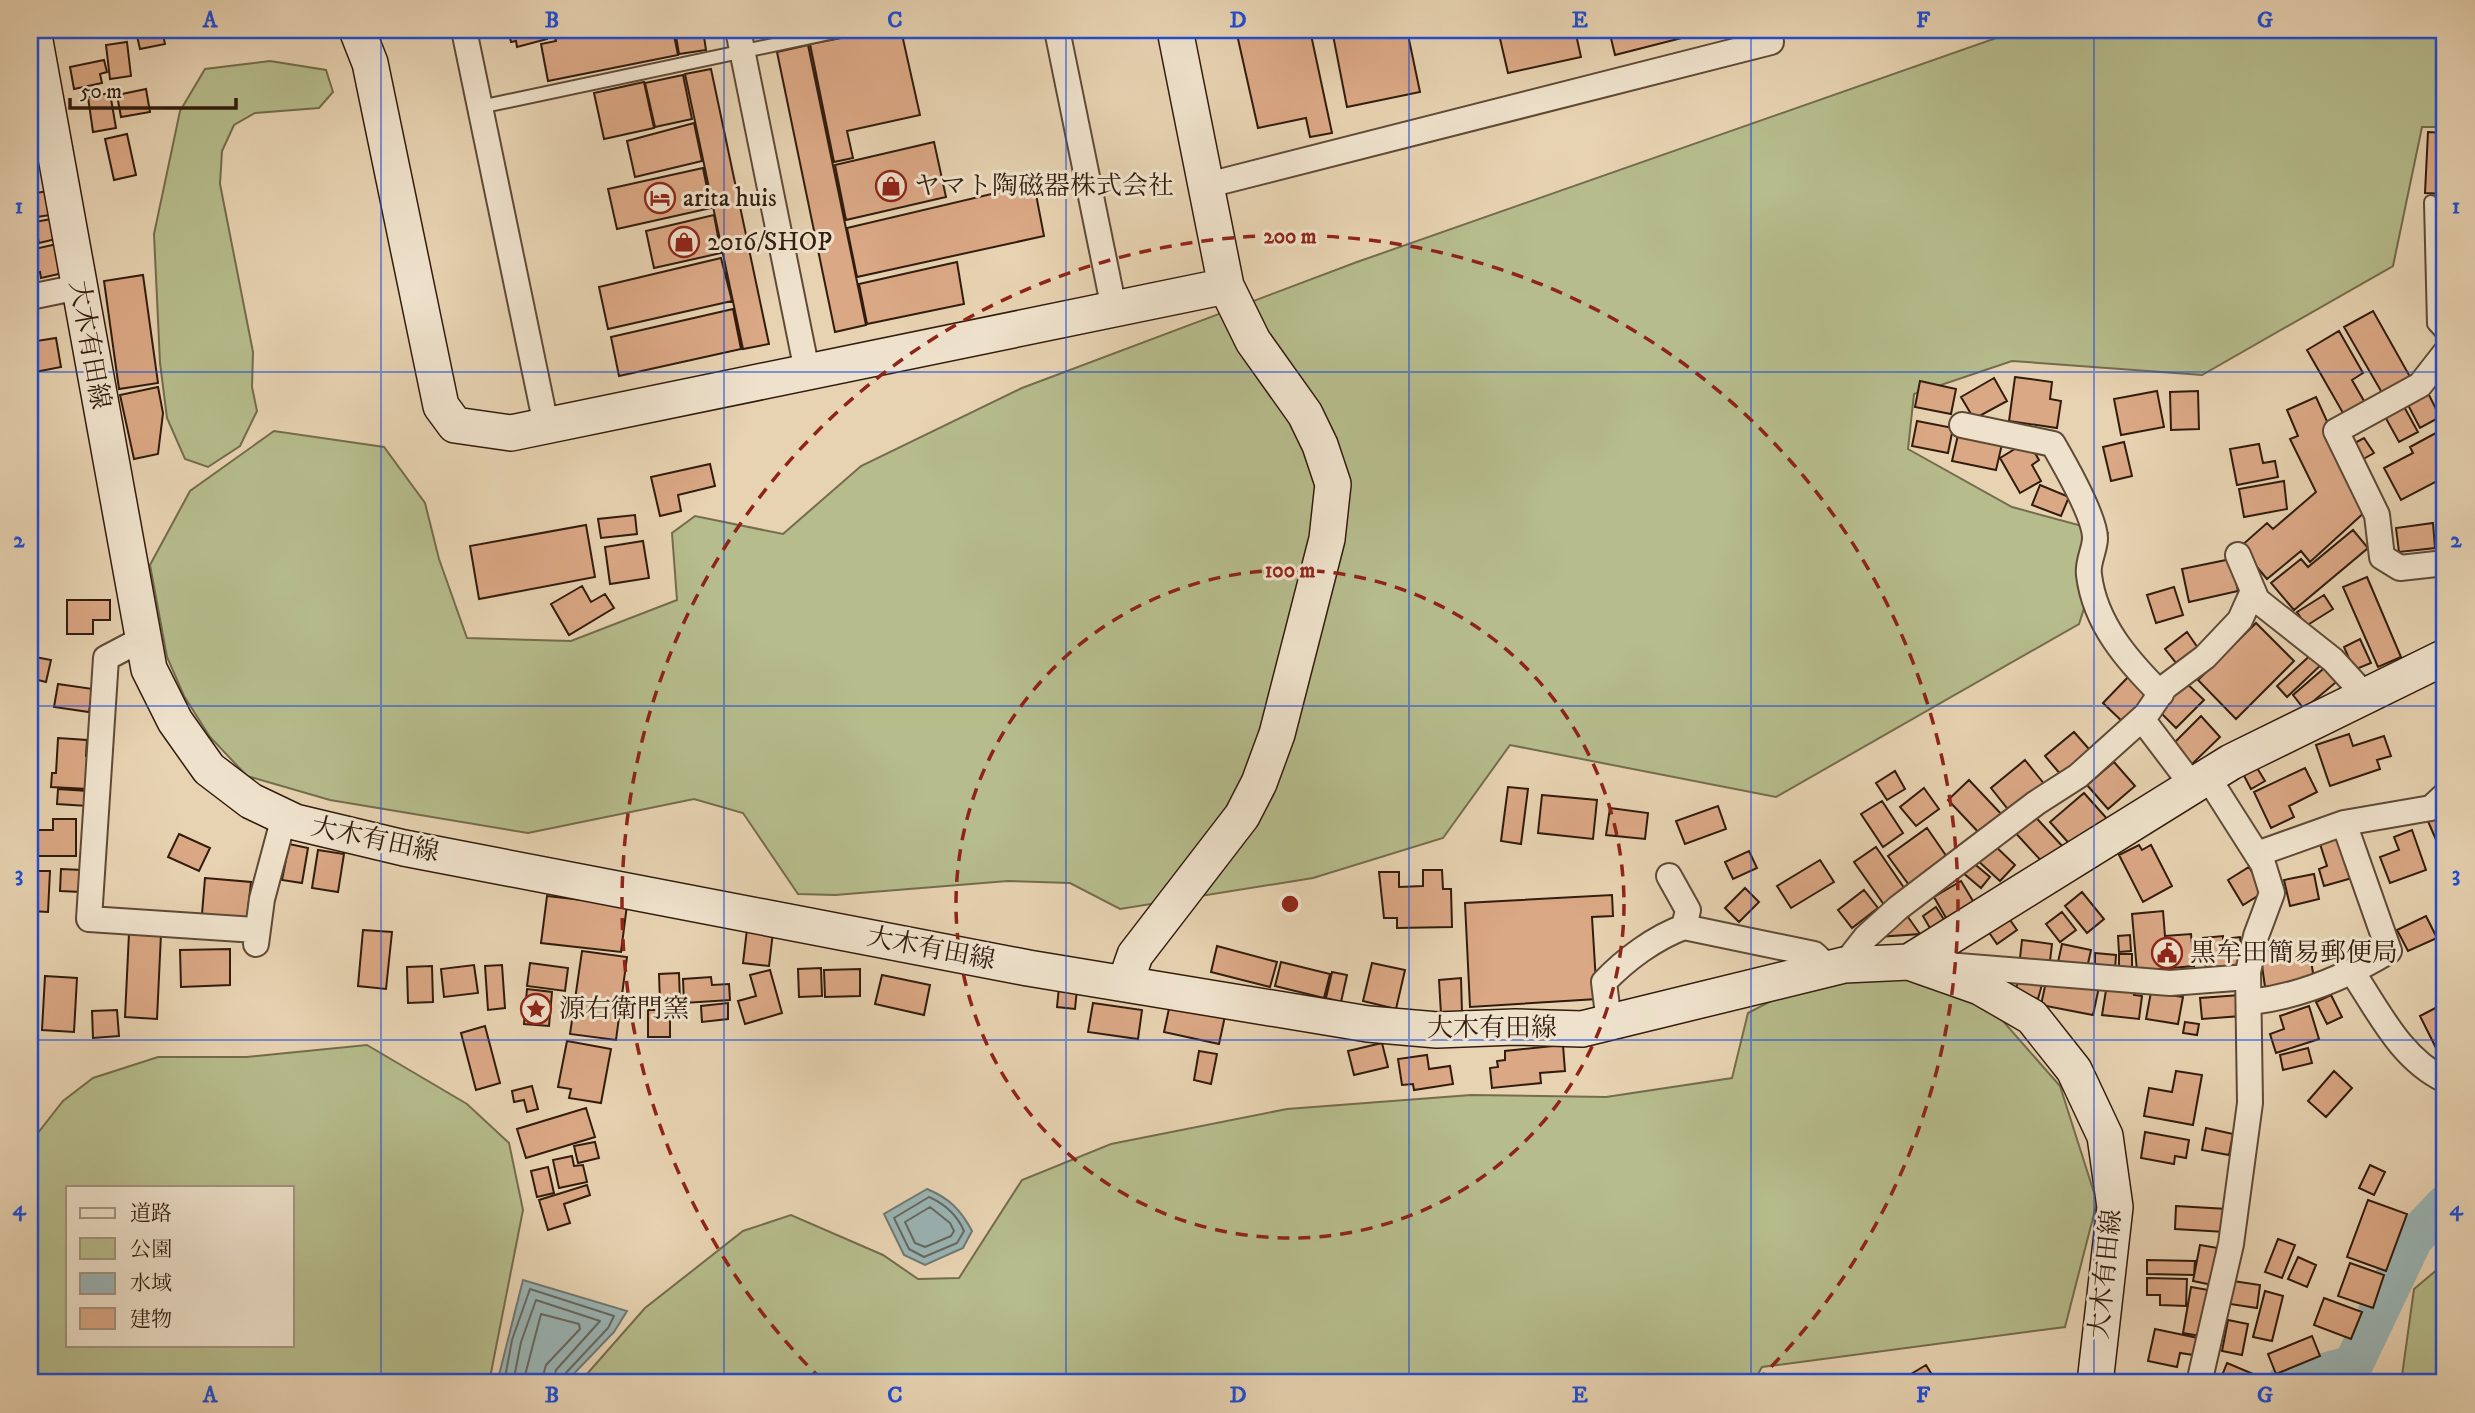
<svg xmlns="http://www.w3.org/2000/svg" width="2475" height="1413" font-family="'IM FELL DW Pica','Noto Serif JP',serif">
<rect width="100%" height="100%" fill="#e7d2b1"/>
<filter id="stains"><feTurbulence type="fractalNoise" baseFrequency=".00286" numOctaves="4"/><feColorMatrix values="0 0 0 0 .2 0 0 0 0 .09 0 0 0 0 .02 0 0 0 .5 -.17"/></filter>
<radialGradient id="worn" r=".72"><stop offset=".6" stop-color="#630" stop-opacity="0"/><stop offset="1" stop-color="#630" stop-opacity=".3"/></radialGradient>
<!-- green -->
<path fill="#b6bc8c" stroke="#746c4c" stroke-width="2" fill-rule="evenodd" d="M2019 30H2445V127H2422L2393 266 2202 375 2012 361 1914 394 1908 449 2012 507 2108 533 2079 624 1776 797 1510 745 1443 838 1313 878 1120 909 1070 883 1008 881 835 895 798 894 743 813 694 799 528 833 330 800 247 776 210 737 184 696 167 657 150 565 190 491 274 431 384 447 425 503 439 559 467 638 571 641 677 600 672 533 695 516 783 534 861 466 1022 388 1357 262Z
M270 61 326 70 333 92 319 108 255 113 234 125 222 151 220 184 253 352 252 387 257 411 240 446 208 467 185 459 167 418 160 363 154 234 180 111 205 69Z
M1906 976 1995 1012 2060 1086 2097 1202 2065 1327 1762 1367 1753 1383H579L645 1308 743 1231 791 1215 883 1255 918 1279 959 1278 1022 1180 1111 1144 1287 1109 1471 1095 1606 1097 1732 1078 1748 1013 1817 977Z
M367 1045 467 1104 509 1143 523 1210 489 1383H30V1143L63 1101 93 1078 158 1057H247ZM292 1187V1345H68V1187Z
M2445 1263V1383H2401L2414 1289Z"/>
<!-- water -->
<path fill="#9ab5b5" stroke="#707872" stroke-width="2" d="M927 1189C949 1198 961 1210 972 1231L963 1248 925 1265 904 1255 884 1214Z
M523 1280 627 1311 614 1332 565 1383H497Z"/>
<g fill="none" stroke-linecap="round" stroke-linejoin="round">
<!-- shore -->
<path stroke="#666861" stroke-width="2" d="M929 1197C945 1204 957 1215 964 1231L957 1243 924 1257 909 1249 894 1218Z
M930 1207 950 1223 954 1231 951 1236 925 1247 915 1243 905 1222Z
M504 1383 512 1340 530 1289 614 1316 608 1328 563 1376 561 1383
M513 1383 521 1342 536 1300 600 1321 556 1370 552 1383
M523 1383 541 1314 579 1324 580 1329 546 1365 541 1383"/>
<!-- river -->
<path stroke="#9ab5b5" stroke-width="40" d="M2287 1383 2353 1365 2413 1239 2445 1205"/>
</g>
<!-- building -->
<path fill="#dba885" stroke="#321c0d" stroke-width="2" d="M126 30H162L165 44 140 49 137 36 127 38Z
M508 30H545L547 39 517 47 516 41 511 42Z
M589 30H673L678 55 548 81 541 44 556 41 555 37Z
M675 30H703L706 50 679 54Z
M882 30H901L920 115 847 131 853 158 834 162 810 44Z
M1236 30H1310L1332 133 1310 137 1306 118 1258 128Z
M1332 30H1407L1420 92 1347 107Z
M1498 30H1575L1581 57 1508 73Z
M1609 30H1713L1615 55Z
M127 42 131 76 110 79 106 45Z
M808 45 866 325 835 332 777 52Z
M104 60 107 72 100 74 102 83 74 89 70 67Z
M711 69 769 344 743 349 685 74Z
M683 75 692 119 655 127 645 83Z
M644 82 654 128 604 139 594 93Z
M146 89 150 112 121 117 117 95Z
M110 93 116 128 93 132 88 97Z
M34 118 39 147 30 149V119Z
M694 123 702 161 635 177 627 141Z
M2428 132 2445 133V194L2425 193Z
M127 134 136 175 114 180 105 139Z
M934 142 946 197 846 220 835 165Z
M703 168 711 208 617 229 608 189Z
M1034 184 1044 236 857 277 847 228Z
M54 190 57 214 30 218V194Z
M714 215 721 253 654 268 646 231Z
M51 219 56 239 39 243 38 239 30 241V223Z
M57 244 63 273 41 278 40 272 30 274V250Z
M721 258 732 301 608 329 599 287Z
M957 262 964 304 867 324 859 284Z
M143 275 158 383 119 389 104 281Z
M733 309 741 349 619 376 611 337Z
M2373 311 2413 382 2385 398 2344 327Z
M2339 331 2363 373 2352 380 2368 408 2347 420 2307 350Z
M56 338 61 367 30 373V342Z
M2015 377 2052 382 2050 399 2061 401 2057 428 2009 421Z
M1994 378 2007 401 1974 419 1961 397Z
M1920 381 1956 389 1951 414 1915 407Z
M158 387 163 413 158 454 134 459 120 395Z
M2157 391 2164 427 2121 435 2114 399Z
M2198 391 2199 429 2171 430 2170 392Z
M2428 393 2440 417 2420 428 2407 403Z
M2316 397 2367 510 2310 562 2301 551 2267 579 2240 547 2267 523 2273 529 2316 492 2290 439 2298 436 2287 410Z
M2402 403 2418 432 2399 442 2383 413Z
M1917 421 1953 428 1948 453 1912 446Z
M2445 428V477L2401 500 2384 468 2413 453 2410 447Z
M1958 435 2002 444 1996 470 1952 461Z
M2364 438 2374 453 2358 462 2349 446Z
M2028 441 2039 460 2032 465 2041 481 2020 493 2000 458Z
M2124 442 2132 476 2111 481 2103 447Z
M2259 444 2263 463 2275 461 2278 477 2237 485 2230 449Z
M710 464 715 486 678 495 681 511 660 516 651 477Z
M2284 481 2287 509 2244 517 2239 489Z
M2040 485 2069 497 2061 516 2032 505Z
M2445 505V556L2438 507Z
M635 515 637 534 601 538 598 519Z
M2433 523 2435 548 2399 552 2396 528Z
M586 525 595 577 479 599 470 546Z
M2353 530 2368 548 2294 610 2271 583 2301 559 2308 567Z
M643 541 649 578 610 584 605 547Z
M2231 559 2238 591 2189 602 2182 569Z
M2367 577 2401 657 2378 667 2343 587Z
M582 586 591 602 605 594 614 608 569 635 551 604Z
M2174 587 2183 615 2156 623 2147 595Z
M2324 595 2333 609 2306 626 2297 612Z
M67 600H110V620H93V634H67Z
M2256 623 2294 661 2236 719 2198 680Z
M2187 632 2198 648 2177 664 2165 649Z
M2360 639 2371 663 2354 670 2344 647Z
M2314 652 2324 662 2287 697 2277 686Z
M30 656 51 660 46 682 30 678Z
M2329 664 2341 678 2304 709 2293 695Z
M2131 674 2156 698 2128 727 2103 703Z
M2181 678 2204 700 2176 728 2157 709Z
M58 684 93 689 89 712 54 707Z
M2201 716 2220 737 2190 766 2171 746Z
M2074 732 2096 757 2067 782 2045 756Z
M2349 734 2353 746 2384 736 2391 756 2377 760 2380 769 2330 786 2316 745Z
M58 738 87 740 86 756H90L88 789 51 787 52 773H56Z
M2025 760 2045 785 2011 813 1991 788Z
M2114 762 2135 786 2108 809 2087 785Z
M2254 763 2265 781 2251 789 2241 770Z
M2305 768 2317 792 2289 806 2294 817 2271 828 2254 792Z
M1895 771 1905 789 1887 800 1876 783Z
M1969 780 2004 817 1983 837 1948 800Z
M1508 787 1528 789 1521 844 1501 841Z
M1924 788 1939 809 1916 826 1900 807Z
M58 789 88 791 87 806 57 804Z
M2084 793 2109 821 2075 850 2050 822Z
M1542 795 1597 800 1593 839 1538 833Z
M1882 801 1903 833 1883 847 1861 814Z
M1718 806 1726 829 1685 844 1676 821Z
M1610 808 1648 813 1645 839 1606 835Z
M2030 811 2064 848 2045 865 2011 828Z
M2442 813 2445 839 2437 842 2427 819Z
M53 819H76V856H30V820H35V830H53Z
M1927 828 1947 857 1909 885 1888 856Z
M2412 830 2426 870 2390 883 2380 857 2399 850 2394 837Z
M179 834 210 848 199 871 168 857Z
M2340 838 2352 878 2324 886 2319 869 2327 866 2320 844Z
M1991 842 2015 865 2000 881 1976 859Z
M289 844 308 848 302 883 282 880Z
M2139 845 2142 850 2151 845 2172 886 2143 902 2119 855Z
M1876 847 1909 895 1887 909 1854 862Z
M318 850 344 854 338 892 312 888Z
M1749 851 1757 868 1733 879 1725 862Z
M1820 860 1834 882 1791 908 1777 886Z
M1971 861 1990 877 1981 888 1962 872Z
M2249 867 2264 892 2243 905 2228 880Z
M61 869 82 870 81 892 60 891Z
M1423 870H1442L1443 889H1451L1452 927 1397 928V918H1384L1379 872H1399V887L1423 886Z
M30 871H50L48 912 30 911Z
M2314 874 2319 899 2290 906 2284 880Z
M205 878 251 882 247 918 202 914Z
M1961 881 1976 906 1949 923 1934 897Z
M1745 888 1759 902 1739 922 1725 908Z
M1864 890 1878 908 1852 928 1838 910Z
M2082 892 2104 919 2087 933 2065 906Z
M1612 895 1613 916 1592 917 1597 999 1470 1007 1465 903Z
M547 896 627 905 621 952 541 943Z
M1936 907 1948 926 1934 935 1923 916Z
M1903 910 1920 934 1876 937Z
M2163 911 2165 936 2191 934 2194 966 2137 971 2132 914Z
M2062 912 2076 930 2060 942 2046 924Z
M2426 916 2437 938 2408 951 2397 930Z
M2008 917 2017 930 1997 944 1988 931Z
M747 929 773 932 769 966 743 963Z
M363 930 392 932 386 989 358 986Z
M129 933 161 934 157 1019 125 1017Z
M2130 935 2131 951 2119 952 2118 936Z
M2223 936V939L2240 937 2243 964 2206 968 2203 938Z
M2022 940 2052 944 2050 961 2020 958Z
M2062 944 2091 950 2087 968 2058 962Z
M1217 946 1277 962 1270 987 1211 972Z
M2290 946 2291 956 2310 953 2314 980 2265 987 2260 951Z
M230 949V985L181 987 180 950Z
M582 951 627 957 616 1040 570 1034Z
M2095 953 2116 955 2115 969 2095 968Z
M2119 954H2132V971H2119Z
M1281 962 1330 974 1324 998 1275 986Z
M530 963 568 968 565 991 527 986Z
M1372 963 1405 970 1396 1009 1363 1001Z
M474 965 478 993 444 997 441 969Z
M502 965 505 1008 488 1010 485 966Z
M432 966 433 1002 408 1003 407 967Z
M821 968 822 996 799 997 798 969Z
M860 969V996L825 997 824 970Z
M770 970 782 1013 745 1024 738 1001 756 996 750 975Z
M1332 972 1347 975 1341 1002 1326 998Z
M679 973 680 1002 660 1003 659 974Z
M2020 974 2043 981 2038 999 2015 992Z
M882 975 930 985 924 1015 875 1004Z
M45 976 77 978 74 1032 42 1030Z
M711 977 712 985 729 984 730 1000 684 1003 683 979Z
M2047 977 2099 987 2093 1015 2041 1005Z
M1461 978 1462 1013 1441 1014 1439 980Z
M2107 984 2135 988 2134 995 2142 996 2139 1019 2102 1015Z
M1059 987 1077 989 1075 1009 1057 1007Z
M527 989 552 992 549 1026 524 1024Z
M2151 992 2183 997 2178 1024 2146 1019Z
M2240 995 2241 1016 2202 1019 2200 998Z
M2331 995 2342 1017 2327 1024 2316 1002Z
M728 1003V1019L702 1022 701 1006Z
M1093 1003 1142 1010 1138 1039 1088 1032Z
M2445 1003V1043L2436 1048 2420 1016Z
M1170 1004 1225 1016 1219 1044 1164 1032Z
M2309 1006 2319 1039 2276 1053 2270 1034 2284 1029 2280 1016Z
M117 1010 119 1036 93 1038 92 1011Z
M648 1010H670V1037H648Z
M2185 1022 2199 1024 2197 1035 2183 1033Z
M485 1026 500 1083 476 1090 461 1033Z
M567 1041 611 1049 601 1103 569 1098 571 1089 558 1087Z
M1382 1043 1388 1067 1354 1075 1348 1051Z
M1563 1045 1565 1071 1540 1073 1541 1083 1492 1088 1490 1068 1498 1067 1497 1061 1505 1060V1051Z
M2308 1048 2312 1063 2283 1070 2280 1055Z
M1199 1051 1217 1054 1211 1084 1194 1080Z
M1427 1055 1429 1069 1450 1066 1453 1084 1414 1090 1413 1084 1402 1085 1398 1059Z
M2176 1071 2202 1075 2193 1125 2144 1116 2149 1088 2172 1092Z
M2334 1071 2352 1088 2326 1117 2308 1101Z
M532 1086 538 1109 527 1112 524 1100 514 1102 512 1091Z
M586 1108 595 1137 526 1158 517 1129Z
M2206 1128 2233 1134 2229 1155 2202 1150Z
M2145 1132 2189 1140 2186 1158 2175 1156 2174 1164 2141 1158Z
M595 1142 599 1158 578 1163 574 1146Z
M572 1156 574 1166 583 1165 587 1182 559 1188 553 1160Z
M2370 1165 2385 1172 2374 1195 2359 1188Z
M548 1167 554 1193 537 1197 531 1171Z
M587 1185 590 1195 564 1204 570 1223 548 1230 539 1200Z
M2368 1200 2407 1214 2386 1271 2347 1257Z
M2176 1206 2227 1209 2225 1232 2175 1229Z
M2278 1239 2295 1245 2282 1278 2265 1272Z
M2200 1245 2218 1248 2217 1286 2193 1281Z
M2298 1257 2316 1265 2307 1287 2288 1279Z
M2147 1260 2195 1261 2194 1275 2147 1274Z
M2350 1263 2384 1275 2373 1308 2338 1296Z
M2147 1278 2187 1279 2186 1306 2160 1305V1295H2147Z
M2233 1281 2260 1285 2257 1308 2230 1304Z
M2191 1287 2214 1291 2206 1337 2183 1333Z
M2265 1291 2283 1296 2272 1341 2253 1337Z
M2324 1298 2362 1312 2351 1339 2314 1325Z
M2228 1320 2248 1324 2242 1355 2222 1351Z
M2155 1329 2203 1339 2200 1356 2180 1353 2177 1367 2148 1361Z
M2312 1336 2320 1356 2276 1374 2268 1354Z
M2227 1363 2258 1376 2255 1383H2219Z
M1926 1365 1937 1383H1896Z"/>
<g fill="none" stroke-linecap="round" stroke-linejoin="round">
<!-- lane casing -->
<g stroke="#5f4a36" stroke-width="16">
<path id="lane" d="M480 107 844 30
M2431 202 2434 324 2445 336"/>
</g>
<!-- street casing -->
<g stroke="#5f4a36" stroke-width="28">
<path id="street" d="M464 30 546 425
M738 30 807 371
M1057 30 1114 309
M1208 185 1771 42 1768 30
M30 297 79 287
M2445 353 2420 385 2336 431 2377 515 2382 557 2400 568 2445 563
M1962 425 2053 444C2064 463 2095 517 2095 538 2095 550 2087 562 2089 575 2095 624 2128 661 2161 694
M2238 555 2257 600 2333 660 2364 694
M144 638 106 658 89 919 256 930
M2142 719 2192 785
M2257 854 2344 823 2431 808 2445 795
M1684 927 1814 954 1830 969
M256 944 262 899 284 817
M1844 965 1866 937 1898 908 2036 803 2078 776 2146 715 2165 687 2205 657 2240 620 2253 591
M1946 965 2170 983 2248 977
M2353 973C2379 1012 2401 1059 2445 1080
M2251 1002C2302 996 2346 977 2389 951L2344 823
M1609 1023 1604 982C1625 960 1654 938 1684 927L1688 910 1669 876
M2199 1383 2231 1244 2250 1103 2248 972 2256 936 2272 893 2263 864 2207 776"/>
</g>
<!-- secondary casing -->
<g stroke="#321c0d" stroke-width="38">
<path id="secondary" d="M33 30 149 669 175 721 209 769 251 801 295 822 404 848 1028 968 1368 1024 1437 1030 1515 1027 1582 1029 1844 965 1909 962 1980 987 2032 1017 2074 1070 2105 1136 2115 1207 2095 1383
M357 30 370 63 441 406 455 425 511 433 1226 286
M1909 962 2231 762 2445 657
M1125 984 1135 955 1242 816 1259 783 1277 734 1327 539 1333 484 1320 445 1305 414 1253 341 1226 286 1175 30"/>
</g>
<!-- lane -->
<use href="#lane" stroke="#efe2cc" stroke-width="12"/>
<!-- street -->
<use href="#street" stroke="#efe2cc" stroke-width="24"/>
<!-- secondary -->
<use href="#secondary" stroke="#efe2cc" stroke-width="35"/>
</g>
<!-- grid -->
<path fill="none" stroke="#1d4ed8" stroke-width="2" stroke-opacity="0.55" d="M381 30V1383M724 30V1383M1066 30V1383M1409 30V1383M1751 30V1383M2094 30V1383M30 372H2445M30 706H2445M30 1040H2445"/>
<!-- distance rings -->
<g fill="none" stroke="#8f2418" stroke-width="3.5" stroke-dasharray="12 9">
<circle cx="1290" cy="904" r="334"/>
<path d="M822 1380A668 668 0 1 1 1758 1380"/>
</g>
<!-- icons -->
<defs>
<g id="shop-ring" transform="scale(1.575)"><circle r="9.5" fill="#efe2cc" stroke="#8f2418" stroke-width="1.5"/><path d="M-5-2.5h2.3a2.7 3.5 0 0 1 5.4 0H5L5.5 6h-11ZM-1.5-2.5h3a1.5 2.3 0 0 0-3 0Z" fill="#8f2418"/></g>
<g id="hotel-ring" transform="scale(1.575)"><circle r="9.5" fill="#efe2cc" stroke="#8f2418" stroke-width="1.5"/><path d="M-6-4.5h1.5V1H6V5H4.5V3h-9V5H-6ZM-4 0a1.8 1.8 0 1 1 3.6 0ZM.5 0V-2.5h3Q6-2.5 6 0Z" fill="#8f2418"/></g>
<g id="civic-ring" transform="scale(1.575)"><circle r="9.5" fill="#efe2cc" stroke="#8f2418" stroke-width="1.5"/><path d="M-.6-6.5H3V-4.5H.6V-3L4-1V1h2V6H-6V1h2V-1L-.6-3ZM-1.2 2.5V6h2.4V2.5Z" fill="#8f2418"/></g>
<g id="sight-ring" transform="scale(1.575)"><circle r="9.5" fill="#efe2cc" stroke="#8f2418" stroke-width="1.5"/><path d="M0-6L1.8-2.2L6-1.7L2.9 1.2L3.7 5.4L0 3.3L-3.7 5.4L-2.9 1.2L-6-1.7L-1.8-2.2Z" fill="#8f2418"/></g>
</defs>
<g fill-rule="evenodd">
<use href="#shop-ring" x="891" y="186"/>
<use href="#hotel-ring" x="660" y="198"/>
<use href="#shop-ring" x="684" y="242"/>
<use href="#civic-ring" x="2167" y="953"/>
<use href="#sight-ring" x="536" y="1009"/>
</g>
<g text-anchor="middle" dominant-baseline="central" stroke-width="6" stroke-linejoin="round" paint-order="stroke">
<!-- poi labels -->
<g font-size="26" fill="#321c0d" stroke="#efe2cc" text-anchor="start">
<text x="914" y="186">ヤマト陶磁器株式会社</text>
<text x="683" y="198">arita huis</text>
<text x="707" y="242">2016/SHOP</text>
<text x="2190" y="953">黒牟田簡易郵便局</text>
<text x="559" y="1009">源右衛門窯</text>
</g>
<!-- street labels -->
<g font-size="26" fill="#321c0d" stroke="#efe2cc">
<text transform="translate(89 345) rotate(80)">大木有田線</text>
<text transform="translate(375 840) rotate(12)">大木有田線</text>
<text transform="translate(931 949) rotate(11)">大木有田線</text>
<text x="1492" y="1028">大木有田線</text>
<text transform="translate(2106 1274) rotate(-84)">大木有田線</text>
</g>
</g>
<circle cx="1290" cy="904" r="10" fill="#8f2418" stroke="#efe2cc" stroke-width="3.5"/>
<g font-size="21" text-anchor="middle" font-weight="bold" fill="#8f2418" stroke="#efe2cc" stroke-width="6" stroke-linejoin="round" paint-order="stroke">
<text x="1290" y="243">200 m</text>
<text x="1290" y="577">100 m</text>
</g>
<!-- margin -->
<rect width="2475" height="1413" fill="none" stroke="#e7d2b1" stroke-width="77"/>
<!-- legend -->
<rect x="66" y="1186" width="228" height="161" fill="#efe2cc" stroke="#a39380" stroke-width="2"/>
<rect x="80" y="1208" width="35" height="10" fill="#efe2cc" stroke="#a39380" stroke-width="2"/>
<text x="130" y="1220" font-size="21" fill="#321c0d">道路</text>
<rect x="80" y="1238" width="35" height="21" fill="#b6bc8c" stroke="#a39380" stroke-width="2"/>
<text x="130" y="1256" font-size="21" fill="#321c0d">公園</text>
<rect x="80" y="1273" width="35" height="21" fill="#9ab5b5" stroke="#a39380" stroke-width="2"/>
<text x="130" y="1290" font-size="21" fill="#321c0d">水域</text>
<rect x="80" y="1308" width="35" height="21" fill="#dba885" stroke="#a39380" stroke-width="2"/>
<text x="130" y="1326" font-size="21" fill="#321c0d">建物</text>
<!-- scale -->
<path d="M70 98v10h166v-10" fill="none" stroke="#321c0d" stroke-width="3.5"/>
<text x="80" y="98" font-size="21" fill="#321c0d" stroke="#efe2cc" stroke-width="5" paint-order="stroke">50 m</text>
<rect x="38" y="38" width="2398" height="1336" fill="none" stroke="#1d4ed8" stroke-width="2.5"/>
<g font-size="23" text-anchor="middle" font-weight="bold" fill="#1d4ed8">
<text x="210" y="27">A</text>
<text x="552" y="27">B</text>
<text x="895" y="27">C</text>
<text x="1238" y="27">D</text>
<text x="1580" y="27">E</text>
<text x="1923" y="27">F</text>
<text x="2265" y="27">G</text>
<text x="19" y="213">1</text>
<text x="2456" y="213">1</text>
<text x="19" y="547">2</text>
<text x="2456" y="547">2</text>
<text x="19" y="881">3</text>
<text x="2456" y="881">3</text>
<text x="19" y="1215">4</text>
<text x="2456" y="1215">4</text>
<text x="210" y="1402">A</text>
<text x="552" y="1402">B</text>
<text x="895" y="1402">C</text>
<text x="1238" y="1402">D</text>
<text x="1580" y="1402">E</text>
<text x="1923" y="1402">F</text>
<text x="2265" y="1402">G</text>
</g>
<rect width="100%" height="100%" filter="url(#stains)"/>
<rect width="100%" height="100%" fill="url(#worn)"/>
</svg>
